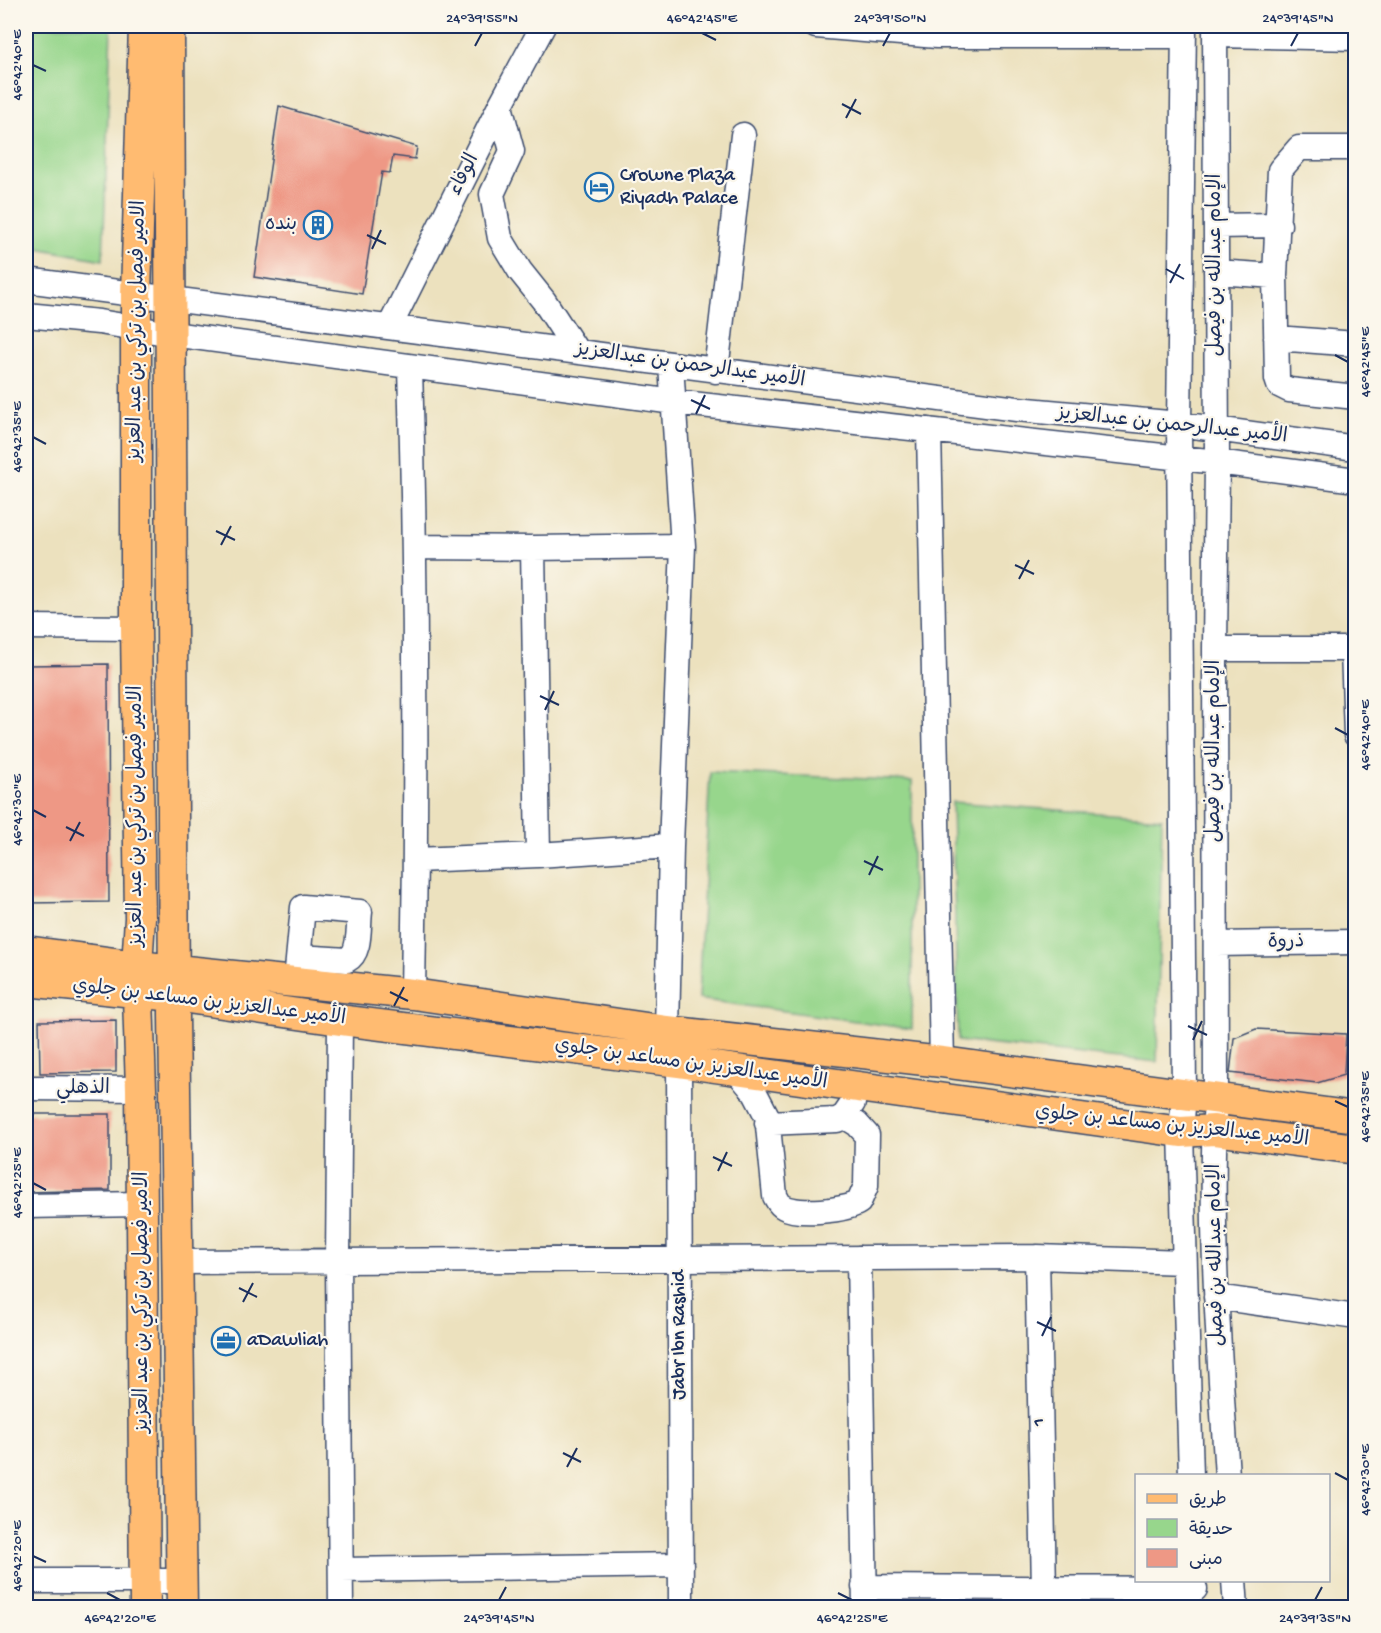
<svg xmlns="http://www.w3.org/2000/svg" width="1381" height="1633" font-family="'Gochi Hand','Playpen Sans Arabic',sans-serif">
<rect width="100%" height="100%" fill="#fbf7ec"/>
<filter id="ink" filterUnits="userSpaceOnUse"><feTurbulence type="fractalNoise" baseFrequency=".0167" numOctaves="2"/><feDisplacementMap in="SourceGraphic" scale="12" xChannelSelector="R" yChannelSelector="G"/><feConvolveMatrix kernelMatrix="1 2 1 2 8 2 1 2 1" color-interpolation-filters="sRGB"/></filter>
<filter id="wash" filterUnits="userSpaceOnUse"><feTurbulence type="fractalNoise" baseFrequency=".008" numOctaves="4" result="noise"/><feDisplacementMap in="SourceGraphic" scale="24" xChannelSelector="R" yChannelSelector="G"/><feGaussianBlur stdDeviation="1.35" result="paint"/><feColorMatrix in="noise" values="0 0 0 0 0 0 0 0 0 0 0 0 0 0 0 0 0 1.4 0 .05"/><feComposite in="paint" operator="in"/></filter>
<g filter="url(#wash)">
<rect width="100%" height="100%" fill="#ece1be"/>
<!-- green -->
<path fill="#97d68c" stroke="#598275" stroke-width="1.5" d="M26 26H111L103 260 26 246Z
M710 772 912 781V1029L698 999Z
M952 802 1162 818 1157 1062 958 1041Z"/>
<g id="blocks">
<!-- building -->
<path fill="#ee9885" d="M279 106 417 147 415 159 393 156 390 173 382 172 362 294 254 277Z
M108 664 109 902 26 903V665Z
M116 1020V1072L40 1073 39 1021Z
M1256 1029 1346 1034 1344 1075 1317 1083 1230 1073 1234 1038Z
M26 1114H110V1190L26 1192Z"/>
</g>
</g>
<g filter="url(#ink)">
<use href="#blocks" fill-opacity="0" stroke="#3a4a6c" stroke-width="1.5"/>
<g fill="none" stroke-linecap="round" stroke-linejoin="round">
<!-- minor casing -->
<g stroke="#3a4a6c" stroke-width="27">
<path id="minor" d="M816 26 937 36H1184
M1184 26 1179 424 1184 1095 1181 1132 1191 1476
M1215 26 1217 462 1215 649 1216 1097C1209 1223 1219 1350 1227 1476
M1215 35 1356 38
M500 106 512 151 492 194 500 238 520 271 544 301 576 350
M1356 148H1299L1280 170 1275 276 1277 379 1279 385 1289 390 1356 397
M1216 226 1279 225
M1216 272 1275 276
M26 280 1017 409 1179 424 1356 448
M26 315 99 322 172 334 674 402 1217 462 1356 480
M390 326 500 106 543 26
M1276 338 1356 344
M410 367C416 576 417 785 413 994
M716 371 743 135
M929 430 942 1062
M415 547 533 548 683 546
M533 548 538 855
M26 627 136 628
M1215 649H1356
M1353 649 1356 735
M416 860 538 855 671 846
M1216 944 1356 942
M296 981 303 907 360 912C358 927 361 953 347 960L299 957
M340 1020 338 1261 341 1608
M667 1031 671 846 683 546 671 365
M679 1062 681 1608
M736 1070 755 1093 767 1116 775 1196C778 1201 779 1205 784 1207 798 1215 846 1211 859 1202L866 1186 867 1135 857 1124 844 1116
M26 1088 141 1089
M767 1123 837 1120 844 1116 853 1103
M26 1206 142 1204
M1037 1257 1044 1588
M859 1258 865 1608
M178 1262 1037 1257 1184 1262
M1216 1297 1356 1317
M341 1570 681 1565
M1234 1580 1236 1608
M26 1581H182
M864 1587 1195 1589"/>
</g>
<!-- major casing -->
<g stroke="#3a4a6c" stroke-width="33">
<path id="major" d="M144 26 136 295V628L140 918 137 966 141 1089 145 1608
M169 26 174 1015 182 1608
M26 951 137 966 413 994 667 1031 942 1062 1356 1117
M26 981 174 996 340 1020 679 1062 1181 1132 1214 1130 1356 1149"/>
</g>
<!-- minor -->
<use href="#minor" stroke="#fff" stroke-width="24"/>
<!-- major -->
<use href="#major" stroke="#ffbb71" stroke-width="30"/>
</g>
</g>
<!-- ticks -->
<path fill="none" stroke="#1b2f5e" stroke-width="2" d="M702 33 716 40M475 46 482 33M883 46 890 33M1291 46 1298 33M33 65 46 71M842 104 861 114M846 118 856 99M367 235 386 244M372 249 381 230M1166 269 1184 279M1170 283 1180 264M1335 355 1348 362M691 400 710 409M696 414 705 395M33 437 46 444M216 531 235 540M221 545 231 526M1015 565 1034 574M1019 579 1029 560M540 696 559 705M545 710 554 691M1335 728 1348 735M33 810 46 817M66 827 84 836M70 841 80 822M864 861 883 870M869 875 878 856M390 992 408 1001M394 1006 404 987M1188 1026 1207 1035M1193 1040 1202 1021M1335 1101 1348 1107M713 1157 732 1166M718 1171 727 1152M33 1183 46 1190M239 1288 257 1297M243 1302 253 1283M1037 1322 1056 1331M1042 1336 1051 1317M563 1453 581 1462M567 1467 577 1448M1335 1473 1348 1480M33 1556 46 1562M107 1593 120 1600M838 1593 852 1600M499 1600 506 1587M1315 1600 1322 1587"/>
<!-- icons -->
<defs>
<g id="hotel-ring" transform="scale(1.5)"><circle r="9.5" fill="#fbf7ec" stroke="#1f6fb2" stroke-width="1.5"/><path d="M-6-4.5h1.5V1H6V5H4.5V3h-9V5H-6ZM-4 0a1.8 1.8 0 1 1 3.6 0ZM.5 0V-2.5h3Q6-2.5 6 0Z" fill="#1f6fb2"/></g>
<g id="building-ring" transform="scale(1.5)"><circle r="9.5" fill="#fbf7ec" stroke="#1f6fb2" stroke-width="1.5"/><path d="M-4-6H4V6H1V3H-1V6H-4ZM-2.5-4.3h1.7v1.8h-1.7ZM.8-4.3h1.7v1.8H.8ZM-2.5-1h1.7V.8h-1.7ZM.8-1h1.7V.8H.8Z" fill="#1f6fb2"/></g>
<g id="office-ring" transform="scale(1.5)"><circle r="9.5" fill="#fbf7ec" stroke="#1f6fb2" stroke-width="1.5"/><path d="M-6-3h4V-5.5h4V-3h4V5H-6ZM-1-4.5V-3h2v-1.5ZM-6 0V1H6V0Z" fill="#1f6fb2"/></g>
</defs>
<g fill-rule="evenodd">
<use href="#hotel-ring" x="599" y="187"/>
<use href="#building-ring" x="318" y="225"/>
<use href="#office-ring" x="226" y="1341"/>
</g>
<g text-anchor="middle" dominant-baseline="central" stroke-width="4.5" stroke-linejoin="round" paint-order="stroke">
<!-- street labels -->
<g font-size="20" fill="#1b2f5e" stroke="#fbf7ec">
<text transform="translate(465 175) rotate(-63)">الوفاء</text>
<text transform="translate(1216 265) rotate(-90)">الإمام عبدالله بن فيصل</text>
<text transform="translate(138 331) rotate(-89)">الامير فيصل بن تركي بن عبد العزيز</text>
<text transform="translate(690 366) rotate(8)">الأمير عبدالرحمن بن عبدالعزيز</text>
<text transform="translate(1172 426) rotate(6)">الأمير عبدالرحمن بن عبدالعزيز</text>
<text transform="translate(1215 751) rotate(-90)">الإمام عبدالله بن فيصل</text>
<text transform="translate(137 816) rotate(-90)">الامير فيصل بن تركي بن عبد العزيز</text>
<text transform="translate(1286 943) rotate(-1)">ذروة</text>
<text transform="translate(209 1003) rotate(7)">الأمير عبدالعزيز بن مساعد بن جلوي</text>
<text transform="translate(691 1065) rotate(8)">الأمير عبدالعزيز بن مساعد بن جلوي</text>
<text x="83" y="1089">الذهلي</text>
<text transform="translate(1172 1127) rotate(6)">الأمير عبدالعزيز بن مساعد بن جلوي</text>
<text transform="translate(1217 1255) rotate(-91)">الإمام عبدالله بن فيصل</text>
<text transform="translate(143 1302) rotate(-90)">الامير فيصل بن تركي بن عبد العزيز</text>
<text transform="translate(680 1335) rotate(-90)">Jabr Ibn Rashid</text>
<text transform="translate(1040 1422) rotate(-91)">1</text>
</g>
<!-- poi labels -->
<g font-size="20" fill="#1b2f5e" stroke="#fbf7ec" text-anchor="start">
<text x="620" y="176">Crowne Plaza<tspan x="620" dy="23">Riyadh Palace</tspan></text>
<text x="297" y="225" text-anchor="end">بنده</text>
<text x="247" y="1341">aDawliah</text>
</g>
</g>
<!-- margin -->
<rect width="1381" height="1633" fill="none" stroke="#fbf7ec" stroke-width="66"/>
<!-- legend -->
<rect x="1135" y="1474" width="195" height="108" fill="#fbf7ec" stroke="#a1a7b3" stroke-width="1.5"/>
<rect x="1147" y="1494" width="30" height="9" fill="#ffbb71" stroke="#a1a7b3" stroke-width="1.5"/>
<text x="1189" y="1504" font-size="18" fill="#1b2f5e">طريق</text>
<rect x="1147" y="1519" width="30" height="18" fill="#97d68c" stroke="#a1a7b3" stroke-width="1.5"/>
<text x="1189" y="1534" font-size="18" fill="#1b2f5e">حديقة</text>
<rect x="1147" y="1549" width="30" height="18" fill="#ee9885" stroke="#a1a7b3" stroke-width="1.5"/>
<text x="1189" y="1564" font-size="18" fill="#1b2f5e">مبنى</text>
<rect x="33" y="33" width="1315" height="1567" fill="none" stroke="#1b2f5e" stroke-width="2"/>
<g font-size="15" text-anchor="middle" fill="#1b2f5e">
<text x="482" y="22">24°39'55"N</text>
<text x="702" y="22">46°42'45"E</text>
<text x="890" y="22">24°39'50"N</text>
<text x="1298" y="22">24°39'45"N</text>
<text transform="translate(16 65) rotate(-90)" y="5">46°42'40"E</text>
<text transform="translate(1364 362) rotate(-90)" y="5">46°42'45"E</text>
<text transform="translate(16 437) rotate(-90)" y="5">46°42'35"E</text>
<text transform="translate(1364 735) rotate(-90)" y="5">46°42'40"E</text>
<text transform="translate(16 810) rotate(-90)" y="5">46°42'30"E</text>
<text transform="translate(1364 1107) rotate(-90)" y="5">46°42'35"E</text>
<text transform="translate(16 1183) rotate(-90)" y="5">46°42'25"E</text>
<text transform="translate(1364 1480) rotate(-90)" y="5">46°42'30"E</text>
<text transform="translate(16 1556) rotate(-90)" y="5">46°42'20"E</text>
<text x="120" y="1622">46°42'20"E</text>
<text x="499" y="1622">24°39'45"N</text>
<text x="852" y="1622">46°42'25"E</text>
<text x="1315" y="1622">24°39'35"N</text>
</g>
</svg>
